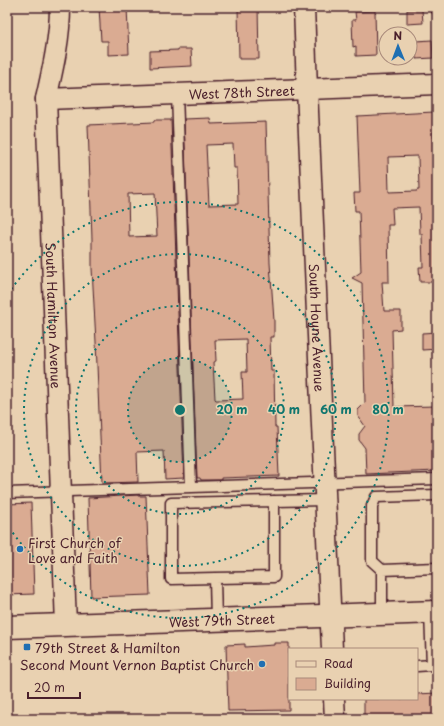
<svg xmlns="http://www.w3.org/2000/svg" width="444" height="726" font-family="'Playpen Sans',sans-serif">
<rect width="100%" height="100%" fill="#e9d1b1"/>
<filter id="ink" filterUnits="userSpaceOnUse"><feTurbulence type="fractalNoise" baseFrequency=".025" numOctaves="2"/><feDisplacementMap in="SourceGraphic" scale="8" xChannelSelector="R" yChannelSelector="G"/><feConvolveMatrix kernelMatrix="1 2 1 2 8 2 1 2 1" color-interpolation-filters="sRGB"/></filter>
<g filter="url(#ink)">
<!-- building -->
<path fill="#daab92" stroke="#4a1f2b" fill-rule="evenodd" d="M99 7H127L129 54 108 55V41H101Z
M238 7H258L259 59H239Z
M407 10H422L423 23 407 24Z
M375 11 376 55 356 56V46L353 47 352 20H356L355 12Z
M432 40 433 58 416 59V41Z
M178 49H191L192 66 150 68V51L178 50Z
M434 112 435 132H433L434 164H436L437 180H435L436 206H435L437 242V256L436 257 437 282H420L419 267H423L422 234H420L419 207 392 208 393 225H388L389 282H382L384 311H401V329L392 330 394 407 437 406V471L366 474 365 448 359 440V434L365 426 358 416V410L365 403 362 283 352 278 361 272 359 211H355L354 193H360L357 116ZM418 156 419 190H417V191L389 192 388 157Z
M210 118 211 124 266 122 270 263 274 321V337H270L271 371H274L275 427H277L279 476 221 478V480H201L200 478H197L184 119ZM233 144 234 168H237L238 204 209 205 206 145ZM246 339 247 372H242L243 399 216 400 215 399 213 362 216 361 215 340Z
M154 120H171L184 478 165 479 164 451 137 452 138 482 102 483 96 342 92 268V239L88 125 154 122ZM155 193 157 236 129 237 128 194Z
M437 332V349L422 350V333Z
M138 495V496H146L150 595 91 597 88 498Z
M31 503 34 594 7 595V504Z
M274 643H289V710L228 711 226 645 245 644V647L274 645Z
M437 693V719H364V699H417V694Z"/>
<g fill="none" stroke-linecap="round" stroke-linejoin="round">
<!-- service casing -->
<g stroke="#4a1f2b" stroke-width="13">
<path id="service" d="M437 7V10
M177 94 191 487
M7 493 437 479
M382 570 437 568
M215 578 274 577V501
M382 615V570L372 561V506L376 497 437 495
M216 620 215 578 171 579V503L326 500
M417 666 432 665 430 613"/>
</g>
<!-- minor casing -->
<g stroke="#4a1f2b" stroke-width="23">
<g id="minor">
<path id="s1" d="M60 7C60 38 53 68 46 99L66 625"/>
<path id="s2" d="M304 7 307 89 332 649"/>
<path id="s3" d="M46 99 437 84"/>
<path d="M334 699 335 719"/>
</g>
</g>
<!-- secondary casing -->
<g stroke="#4a1f2b" stroke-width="25">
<g id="secondary">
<path id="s4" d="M7 627 437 612"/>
</g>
</g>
<!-- service -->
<use href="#service" stroke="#e9d1b1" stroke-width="10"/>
<!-- minor -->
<use href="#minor" stroke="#e9d1b1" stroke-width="20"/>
<!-- secondary -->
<use href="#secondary" stroke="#e9d1b1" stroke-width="22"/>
</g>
</g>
<!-- distance rings -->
<circle cx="180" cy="410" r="52" fill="#0f766e" fill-opacity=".12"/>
<g fill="none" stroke="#0f766e" stroke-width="2" stroke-dasharray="2 4">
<circle cx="180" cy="410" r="52"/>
<circle cx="180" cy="410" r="104"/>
<circle cx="180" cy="410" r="156"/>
<path d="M8 294A208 208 0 1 1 8 526"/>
</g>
<!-- markers -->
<g fill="#1f6fb2" stroke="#e9d1b1" stroke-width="1.5">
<circle cx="20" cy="549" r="4"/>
<rect x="23" y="643" width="8" height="8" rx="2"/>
<circle cx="262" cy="664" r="4"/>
</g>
<g text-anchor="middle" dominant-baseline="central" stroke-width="3" stroke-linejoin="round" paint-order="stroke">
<!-- street labels -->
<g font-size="13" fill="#4a1f2b" stroke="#e9d1b1">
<text stroke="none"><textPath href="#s3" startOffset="196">West 78th Street</textPath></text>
<text stroke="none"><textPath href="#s1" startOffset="310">South Hamilton Avenue</textPath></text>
<text stroke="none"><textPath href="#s2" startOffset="321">South Hoyne Avenue</textPath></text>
<text stroke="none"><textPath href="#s4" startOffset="215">West 79th Street</textPath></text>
</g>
<!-- poi labels -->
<g font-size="13" fill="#4a1f2b" stroke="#e9d1b1" text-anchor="start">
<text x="28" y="542">First Church of<tspan x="28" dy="15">Love and Faith</tspan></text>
<text x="35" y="647">79th Street &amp; Hamilton</text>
<text x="254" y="664" text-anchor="end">Second Mount Vernon Baptist Church</text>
</g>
</g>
<circle cx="180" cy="410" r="6" fill="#0f766e" stroke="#e9d1b1" stroke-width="2"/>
<g font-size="12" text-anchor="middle" font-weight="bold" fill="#0f766e" stroke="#e9d1b1" stroke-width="3" stroke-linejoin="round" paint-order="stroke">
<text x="232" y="414">20 m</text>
<text x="284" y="414">40 m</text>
<text x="336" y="414">60 m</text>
<text x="388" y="414">80 m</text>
</g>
<!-- margin -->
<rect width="444" height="726" fill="none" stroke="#e9d1b1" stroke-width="24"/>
<rect x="12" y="12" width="420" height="702" fill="none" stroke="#4a1f2b" stroke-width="1.5" filter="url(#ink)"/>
<!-- legend -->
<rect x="288" y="648" width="130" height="52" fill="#e9d1b1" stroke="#a98a7b"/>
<rect x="296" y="661" width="20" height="6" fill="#e9d1b1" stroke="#a98a7b"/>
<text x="324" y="668" font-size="12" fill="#4a1f2b">Road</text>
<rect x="296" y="678" width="20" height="12" fill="#daab92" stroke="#a98a7b"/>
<text x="324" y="688" font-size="12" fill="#4a1f2b">Building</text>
<!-- north arrow -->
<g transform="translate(398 46) rotate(359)"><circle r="19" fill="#e9d1b1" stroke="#a98a7b"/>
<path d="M0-3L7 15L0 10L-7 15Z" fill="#1f6fb2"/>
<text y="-6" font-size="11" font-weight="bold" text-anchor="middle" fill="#4a1f2b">N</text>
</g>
<!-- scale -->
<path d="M28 692v6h52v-6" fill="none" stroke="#4a1f2b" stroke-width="2"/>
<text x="34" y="692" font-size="12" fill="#4a1f2b" stroke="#e9d1b1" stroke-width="3" paint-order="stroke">20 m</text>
</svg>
